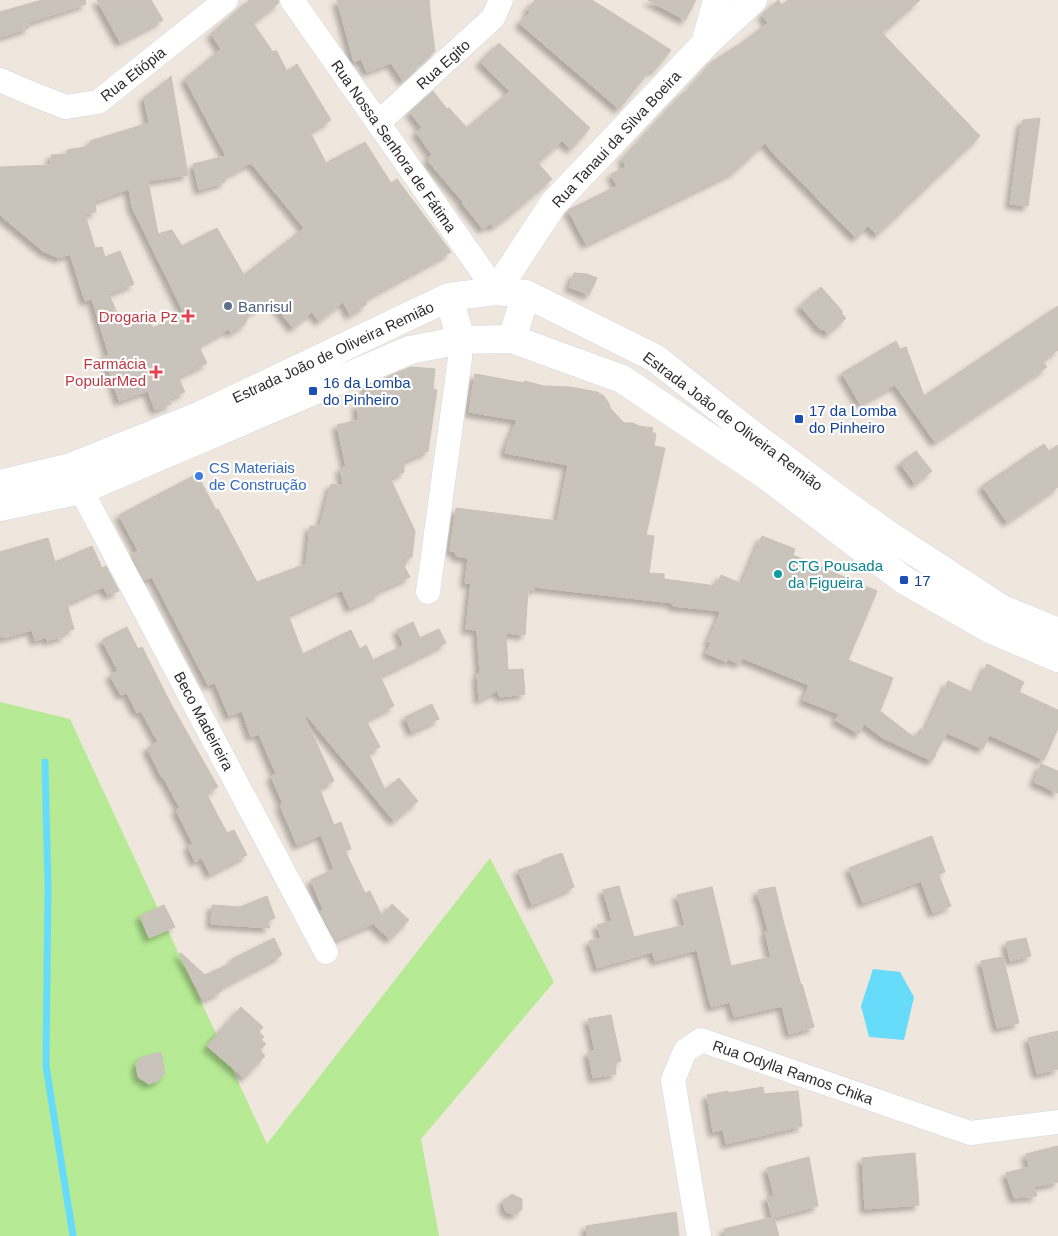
<svg xmlns="http://www.w3.org/2000/svg" width="1058" height="1236" font-family="Arial,sans-serif">
<defs>
<filter id="shadow"><feDropShadow dx="-4.5" dy="4.5" stdDeviation="2.5" flood-color="#0004"/></filter>
</defs>
<rect width="100%" height="100%" fill="#efe6dd"/>
<!-- green -->
<path fill="#b6ea94" d="M0 702 70 719 267 1144 490 858 554 982 421 1139 439 1236H0Z"/>
<!-- water -->
<path fill="#66dcfa" d="M873 969 900 972 914 997 904 1040 869 1037 861 1006Z"/>
<g fill="none" stroke-linecap="round" stroke-linejoin="round">
<!-- stream -->
<path stroke="#66dcfa" stroke-width="7" d="M45 762 48 887 46 1066 73 1236"/>
</g>
<!-- building -->
<path fill="#cac3bc" stroke="#cac2b6" fill-rule="evenodd" filter="url(#shadow)" d="M42 0H85L86 4 27 23 29 28 0 37V12Z
M97 0H151L163 20 120 42Z
M249 0H278L279 3 253 23 273 52 276 50 287 71 297 64 331 120 310 132 326 163 365 142 391 183 397 179 451 252 363 300 367 304 350 315 343 302 319 321 312 312 293 328 271 301 250 313 244 325 231 333 229 329 200 345 201 348 200 349 207 363 178 377 185 392 169 399 171 404 155 410 148 391 119 401 104 356 109 355 92 299 85 301 70 254 59 258 43 251 0 215V167L51 165V155L67 154V150L91 146 90 141 149 123 144 98 156 88 157 89 171 76 188 175 148 181 158 234 172 230 182 246 217 228 244 275 304 228 251 163 224 177 225 182 199 190 193 164 226 156 185 79 221 49 211 34ZM129 189 132 207 184 313 153 328 149 319 123 328 109 294 134 284 120 251 105 257 102 247 95 248 85 214 96 212 95 201Z
M337 0H429L431 21 435 51 415 69 416 70 403 81 391 63 367 72 361 59 354 62Z
M535 0H592L671 50 655 70H650L619 109 519 23 530 12 527 10Z
M648 0H696L685 20Z
M778 0 782 5 788 0H920L882 33 980 136 877 235 868 226 856 238 773 153 765 143 735 171 586 244 568 210 617 186 611 174 626 167 622 159 684 92 685 93 713 61 736 46V47L768 23 762 15Z
M499 43 590 128 571 149 562 141 538 163 552 179 512 213 493 227 490 224 483 229 462 203 463 202 428 161 429 160 428 158 432 155 416 132 422 128 410 112 433 91 447 109 449 108 467 128 510 91 480 62Z
M1040 118 1028 206 1010 204 1021 124H1022L1023 120Z
M574 273 587 274 597 278 589 295 569 287Z
M821 287 843 312 841 313 846 318 828 334 824 329 821 330 800 306Z
M1058 306V350L1042 361 1047 367 935 442 895 385 860 404 842 373 896 341 900 349 906 347 924 396Z
M411 367 435 369 433 389 437 390 428 451 404 461V472L390 478 415 531 412 557 404 560 406 565 404 566 410 577 378 591 379 594 373 597 350 608 342 590 288 615 303 654 351 630 360 649 366 645 373 660 439 629 446 643 380 676 394 706 366 720 380 747 368 753 385 790 399 778 418 801 394 821 307 716 305 718 334 781 319 788 334 825 341 822 351 849 345 851 365 893 370 891 382 916 392 904 409 920 390 939 374 925 377 922 335 940 320 911 323 910 322 907 311 880 334 869 321 835 297 845 280 805 283 804 271 776 276 774 259 734 251 737 242 711 229 716 215 683 208 685 152 577 144 580 131 554 138 551 119 515 197 474 216 510 218 509 257 582 306 564 310 526H320L331 484 343 485 340 468 346 467 337 425 358 420 357 404 367 403 365 386Z
M475 374 524 383 525 381 544 386 570 387 597 392 604 396 608 402 611 409 624 423H633L639 426 653 428 652 432 656 434 654 446 665 448 646 535 654 536 649 573 664 574V579L716 586 721 575 742 584 762 536 795 549 793 555 877 591 848 660 893 678 880 711 915 738 920 729 925 731 948 681 974 693 987 664 1024 682 1019 692 1058 710V728L1044 760 989 735 983 749 947 733 935 754 936 755 932 761 883 738 864 724 859 734 835 720 839 714 803 700 809 685 742 658 740 664 728 659 726 662 706 653 711 643 708 642 721 611 673 606V603L534 587V590H528L525 635 506 633 508 670 523 669 525 694 500 697 497 691 479 700 477 674H480L477 630 466 629 471 583H465L468 558 456 556V552L450 551 456 508 557 521 568 465 505 453 507 444 517 420 469 412Z
M1044 444 1049 451 1058 445V487L1007 522 982 486Z
M916 451 932 471 915 484 900 463Z
M48 538 55 562 92 546 102 568 106 566 119 591 108 595 103 587 70 602 71 603 67 604 74 629 64 632 65 636 47 641 46 637 35 641 32 630 4 638V636L0 637V552Z
M413 622 420 638 404 646 397 630Z
M127 627 138 649 142 647 172 706 218 787 206 793 227 833 234 830 247 855 210 874 202 858 195 862 188 846 193 844 176 810 180 808 163 777 162 778 147 748 158 742 141 711 137 713 127 693 121 695 110 675 118 671 102 640Z
M432 704 439 719 412 732 405 717Z
M1041 764 1058 771V793L1034 782Z
M932 836 945 872 938 874 951 906 933 913 921 881 863 903 849 868Z
M562 853 574 887 532 905 518 870 543 862 542 860Z
M619 886 634 937 685 925 677 895 712 887 731 966 771 957 765 932 768 931 761 904 757 894 759 893 758 890 775 887 784 924 801 985 802 984 814 1027 789 1034 782 1006 734 1017 730 1002 711 1007 697 950 655 961 652 952 597 968 589 941 601 938 597 925 612 921 603 890Z
M267 896 275 918 267 921 270 928 211 924 212 905 240 907Z
M164 905 175 927 149 938 140 916Z
M274 938 282 955 219 988 222 991 203 1000 179 954 181 953 205 975 233 962 232 959Z
M1026 938 1031 956 1010 961 1006 942Z
M1003 957 1019 1023 997 1028 981 961Z
M241 1007 263 1027 259 1032 264 1037 261 1040 266 1044 260 1050 265 1056 244 1078 207 1046Z
M611 1015 621 1061 615 1063 616 1074 593 1078 588 1052 595 1051 588 1019Z
M1058 1031V1069L1037 1074 1028 1038Z
M161 1052 165 1073 158 1081 149 1084 138 1077 136 1064 142 1057Z
M763 1087 764 1094 798 1091 802 1126 726 1144 723 1130 713 1132 707 1095 728 1091V1093Z
M1058 1146V1182L1034 1187 1037 1196 1014 1198 1006 1173 1029 1167 1026 1154Z
M915 1153 919 1205 865 1209 862 1158Z
M809 1157 818 1206 772 1218 767 1197 774 1196 767 1168Z
M512 1194 522 1199V1209L514 1215 505 1211 503 1201Z
M676 1212 679 1236H587L586 1226Z
M774 1217 779 1236H725L724 1229Z"/>
<g fill="none" stroke-linecap="round" stroke-linejoin="round">
<!-- street casing -->
<g stroke="#d2d7e6" stroke-width="25">
<path id="street" d="M292 0 496 291
M0 80 35 95 66 107 98 102 226 0
M378 123 493 18 501 0
M81 490 326 952
M428 592 460 358 461 340
M699 1236 673 1080 685 1051 701 1040 970 1133 1058 1122"/>
</g>
<!-- secondary casing -->
<g stroke="#d2d7e6" stroke-width="29">
<path id="secondary" d="M705 44 717 0
M496 291 554 203 705 44 753 0
M449 297 461 340
M512 339 526 294
M0 484 68 468 201 415 449 297 496 291 526 294 655 358 749 432 841 501 886 533 1002 609 1058 632
M0 507 81 490 410 350 461 340 512 339 622 379 764 474 904 580 990 629 1058 658"/>
</g>
<!-- street -->
<use href="#street" stroke="#fff" stroke-width="24"/>
<!-- secondary -->
<use href="#secondary" stroke="#fff" stroke-width="28"/>
</g>
<!-- markers -->
<circle fill="#5c6f8a" stroke="#fff" stroke-width="2" cx="228" cy="306" r="5"/>
<g fill="#e0444e" stroke="#fff" stroke-width="2">
<path d="M185.5 308.5h5v5h5v5h-5v5h-5v-5h-5v-5h5z"/>
<path d="M153.5 364.5h5v5h5v5h-5v5h-5v-5h-5v-5h5z"/>
</g>
<g fill="#1a4fb4" stroke="#fff" stroke-width="2">
<rect x="308" y="386" width="10" height="10" rx="2.5"/>
<rect x="794" y="414" width="10" height="10" rx="2.5"/>
<rect x="899" y="575" width="10" height="10" rx="2.5"/>
</g>
<circle fill="#3f7fe0" stroke="#fff" stroke-width="2" cx="199" cy="476" r="5"/>
<circle fill="#0f9aa8" stroke="#fff" stroke-width="2" cx="778" cy="574" r="5"/>
<g text-anchor="middle" dominant-baseline="central" stroke-width="4.5" stroke-linejoin="round" paint-order="stroke">
<!-- street labels -->
<g font-size="15" fill="#2c2c2c" stroke="#fff">
<text transform="translate(443 64) rotate(-42)">Rua Egito</text>
<text transform="translate(133 74) rotate(-38)">Rua Etiópia</text>
<text transform="translate(616 139) rotate(-47)">Rua Tanaui da Silva Boeira</text>
<text transform="translate(394 146) rotate(55)">Rua Nossa Senhora de Fátima</text>
<text transform="translate(333 352) rotate(-25)">Estrada João de Oliveira Remião</text>
<text transform="translate(733 421) rotate(37)">Estrada João de Oliveira Remião</text>
<text transform="translate(204 721) rotate(62)">Beco Madeireira</text>
<text transform="translate(793 1072) rotate(19)">Rua Odylla Ramos Chika</text>
</g>
<!-- service labels -->
<g font-size="15" fill="#4e5e75" stroke="#fff" text-anchor="start">
<text x="238" y="306">Banrisul</text>
</g>
<!-- health labels -->
<g font-size="15" fill="#be3a42" stroke="#fff" text-anchor="end">
<text x="178" y="316">Drogaria Pz</text>
<text x="146" y="363">Farmácia<tspan x="146" dy="17">PopularMed</tspan></text>
</g>
<!-- transit labels -->
<g font-size="15" fill="#164399" stroke="#fff" text-anchor="start">
<text x="323" y="382">16 da Lomba<tspan x="323" dy="17">do Pinheiro</tspan></text>
<text x="809" y="410">17 da Lomba<tspan x="809" dy="17">do Pinheiro</tspan></text>
<text x="914" y="580">17</text>
</g>
<!-- shop labels -->
<g font-size="15" fill="#366cbe" stroke="#fff" text-anchor="start">
<text x="209" y="467">CS Materiais<tspan x="209" dy="17">de Construção</tspan></text>
</g>
<!-- culture labels -->
<g font-size="15" fill="#0d838f" stroke="#fff" text-anchor="start">
<text x="788" y="565">CTG Pousada<tspan x="788" dy="17">da Figueira</tspan></text>
</g>
</g>
</svg>
